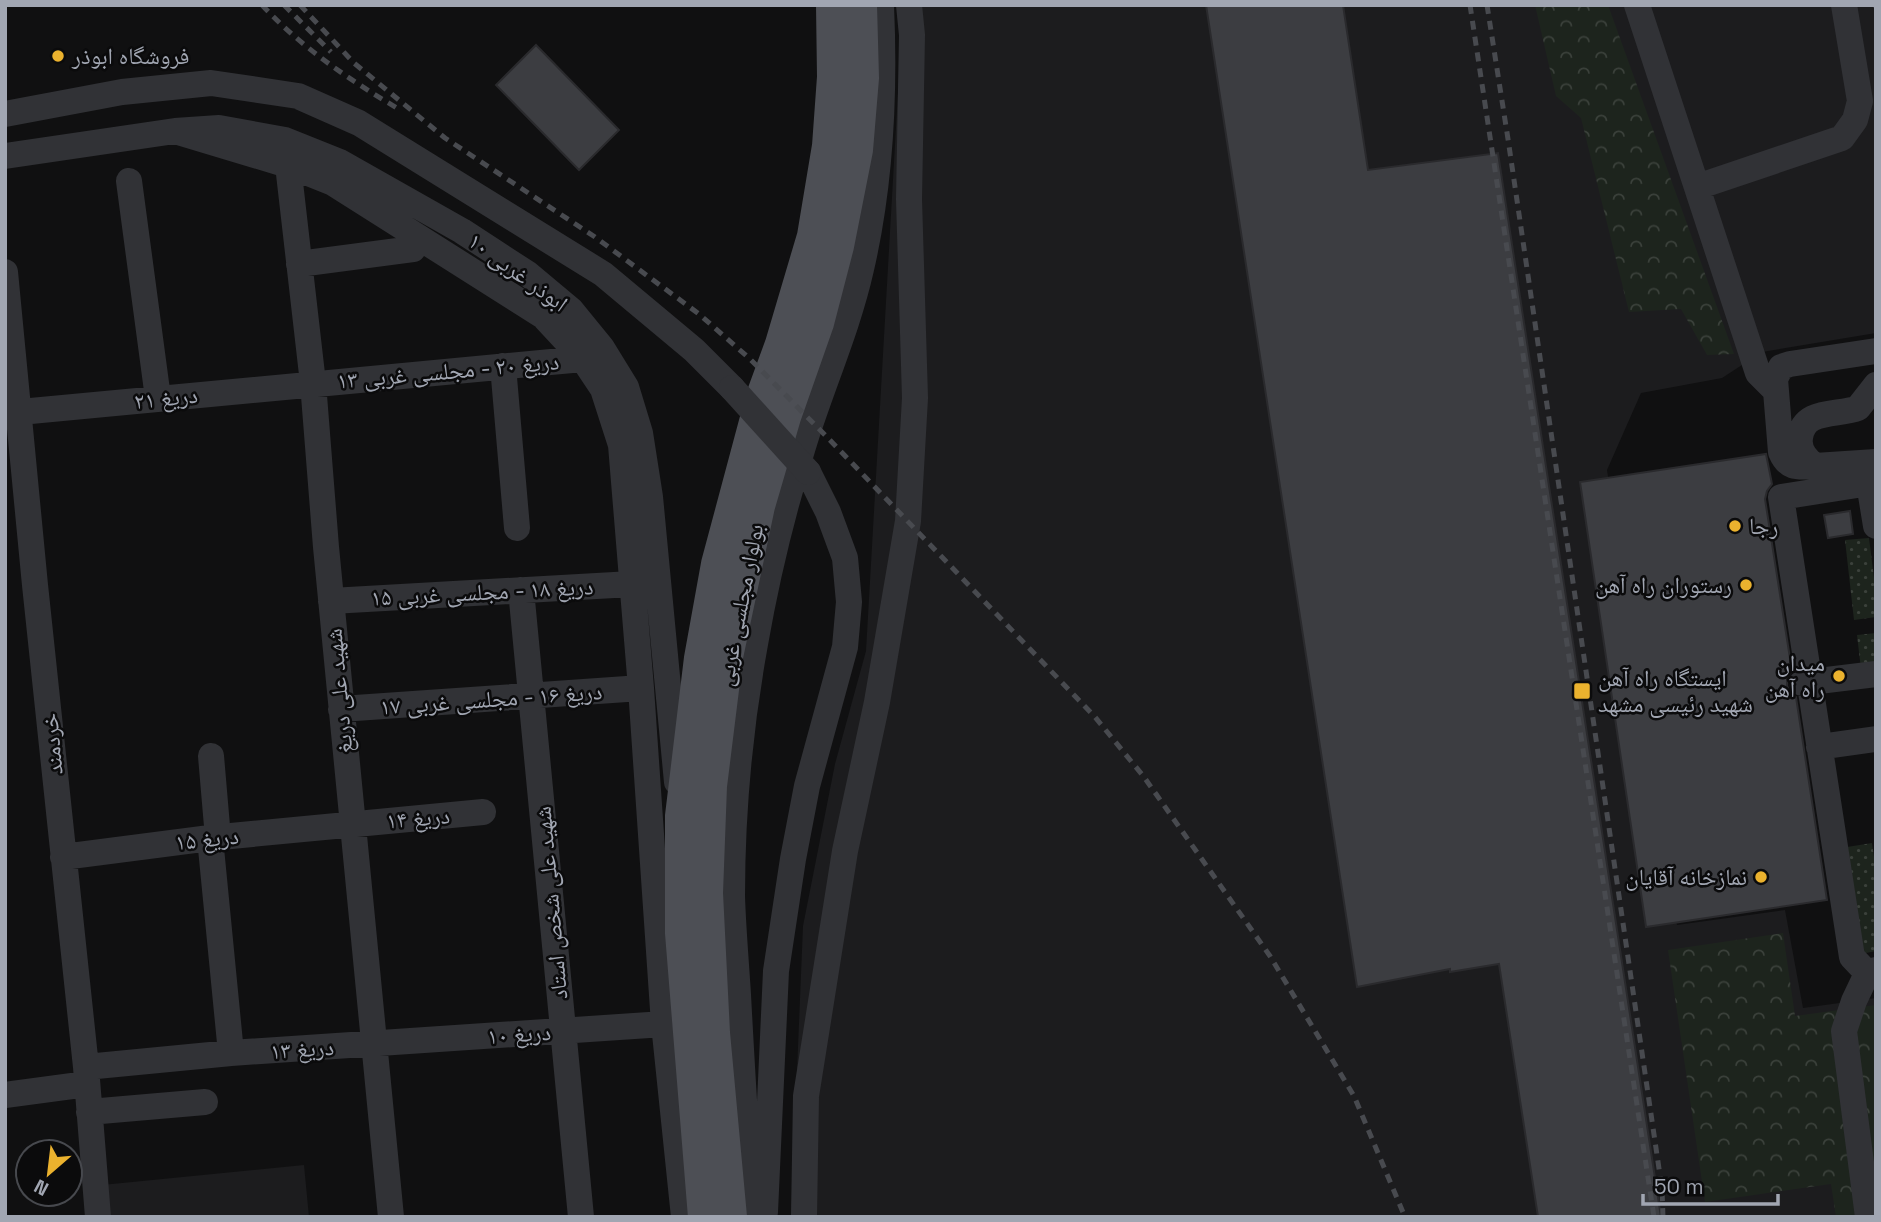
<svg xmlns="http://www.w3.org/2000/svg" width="1881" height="1222" font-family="'Space Grotesk','Noto Naskh Arabic',sans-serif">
<defs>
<pattern id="grass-dots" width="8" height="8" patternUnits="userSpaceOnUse" patternTransform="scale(1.75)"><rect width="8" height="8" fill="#1d241d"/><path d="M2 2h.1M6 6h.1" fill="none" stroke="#3b413b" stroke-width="1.8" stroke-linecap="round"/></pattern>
<pattern id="forest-crowns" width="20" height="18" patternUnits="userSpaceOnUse" patternTransform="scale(1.75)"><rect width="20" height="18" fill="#1d241d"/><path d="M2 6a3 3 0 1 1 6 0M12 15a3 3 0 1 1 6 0" fill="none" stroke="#3b413b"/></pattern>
</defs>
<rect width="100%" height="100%" fill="#101011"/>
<!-- built -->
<path fill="#1c1c1e" d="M903 5H1876V333L1762 352 1722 378 1641 393 1607 470 1677 925 1785 910 1803 1008 1876 998V1217H791L803 926 835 764 866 651Z
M304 1165 309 1217H105L102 1185Z"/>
<!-- grass -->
<path fill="url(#grass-dots)" d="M1869 538 1876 594V617L1854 620 1845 540Z
M1876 633V668L1861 669 1857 635Z
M1872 843 1876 871V951L1856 955 1841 848Z"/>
<!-- forest -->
<path fill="url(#forest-crowns)" d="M1535 5H1608L1734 354 1707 355 1681 309 1629 312 1581 118 1556 96Z
M1783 933 1795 1016 1876 1005V1217H1836L1831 1184 1705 1202 1668 950Z"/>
<!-- building -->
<path fill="#3c3d41" stroke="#2a2a2d" stroke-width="2" d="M1206 5H1343L1368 170 1498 153 1661 1217H1538L1499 964 1450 972V969L1357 987Z
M536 45 619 130 579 170 496 85Z
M1766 454 1772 484 1767 491 1765 499 1792 671 1787 677V686L1790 693 1796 697 1827 900 1646 927 1580 482Z
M1850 511 1853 534 1828 538 1824 515Z"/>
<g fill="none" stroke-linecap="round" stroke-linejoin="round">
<!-- minor -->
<path stroke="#313236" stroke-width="26" d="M1637 5 1758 373 1776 391
M5 114 122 92 211 83 298 96 359 123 603 274 694 350 732 388
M175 131 288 165 333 183 543 316 583 359 603 389 621 445 641 688 664 1024 684 1217
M5 156 175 131 219 128 285 140 340 162 462 231 528 274 571 310 602 348 626 387 640 433 650 497 677 782
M288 165 313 383 326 547 391 1217
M129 181 158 398
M1697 187 1842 138 1855 120 1860 101 1844 5
M299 264 413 249
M5 272 35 585 86 1067 98 1217
M503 366 517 528
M1876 385 1858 408C1838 416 1803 408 1800 438 1798 450 1806 459 1815 466L1876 462
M20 412 583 359
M1815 466C1798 467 1788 469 1781 452L1775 379 1781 367 1790 364 1876 351
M1869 483 1876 526
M521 590 581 1217
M331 601 632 584
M1802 683 1876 674
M341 709 641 688
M1819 747 1876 739
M211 756 218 838
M210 838 231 1053
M63 857 210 838 483 812
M1870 976 1852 957 1781 497 1876 482
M86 1067 231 1053 664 1024
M5 1095 87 1084
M89 1112 205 1102
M765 1212 776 971 793 859 807 786 845 647 849 602 845 558 828 512 808 472
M752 1217C746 1143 742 1069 738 995 736 962 733 929 732 896 732 813 740 726 755 644 767 575 784 506 805 440 823 383 848 327 861 269 881 182 885 94 881 5
M804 1217 806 1096 845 851 877 702 908 521 915 398 909 199 912 35 909 5
M1868 1217 1844 1031 1854 1001 1863 982 1876 970"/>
<!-- major -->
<path stroke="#4d4f55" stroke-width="32" d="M704 1217 681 933V816L700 658 717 564 762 396 781 344 813 236 828 146 833 77 832 5
M731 1217 714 1033 707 893 711 786 727 657 759 506 785 417 818 323 838 246 857 150 863 78 861 5"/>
<!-- rail -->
<path stroke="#484a4f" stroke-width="5" stroke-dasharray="9 7" stroke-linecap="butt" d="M262 5C301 47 348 79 397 108
M284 5 331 52
M300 5 354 63 445 138 595 237 699 314 750 359 827 437 1095 717 1144 777 1270 956 1354 1096 1405 1217
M1470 5 1654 1217
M1487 5 1508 139 1662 1189 1663 1217
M1875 5 1876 7"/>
<!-- minor-bridge -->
<path stroke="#313236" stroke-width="26" d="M732 388 808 472"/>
</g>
<!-- markers -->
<g fill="#ebb22e" stroke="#0b0b0c" stroke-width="2.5">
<circle cx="58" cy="56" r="7"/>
<circle cx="1735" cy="526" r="7"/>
<circle cx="1746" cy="585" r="7"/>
<circle cx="1839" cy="676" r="7"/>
<rect x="1573" y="682" width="18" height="18" rx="3.5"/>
<circle cx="1761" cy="877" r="7"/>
</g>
<g text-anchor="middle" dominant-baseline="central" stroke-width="5" stroke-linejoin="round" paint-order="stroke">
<!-- poi labels -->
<g font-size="23" fill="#a1a6b2" stroke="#0b0b0c" text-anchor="start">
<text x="72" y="56">فروشگاه ابوذر</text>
<text x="1749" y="526">رجا</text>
<text x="1732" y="585" text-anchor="end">رستوران راه آهن</text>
<text x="1825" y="663" text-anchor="end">میدان<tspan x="1825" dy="26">راه آهن</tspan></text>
<text x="1598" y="678">ایستگاه راه آهن<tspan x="1598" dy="26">شهید رئیسی مشهد</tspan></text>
<text x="1747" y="877" text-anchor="end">نمازخانه آقایان</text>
</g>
<!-- street labels -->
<g font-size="23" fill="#a1a6b2" stroke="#0b0b0c">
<text transform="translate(518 272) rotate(36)">ابوذر غربی ۱۰</text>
<text transform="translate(448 371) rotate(-5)">دریغ ۲۰ - مجلسی غربی ۱۳</text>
<text transform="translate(166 398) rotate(-6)">دریغ ۲۱</text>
<text transform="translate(482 592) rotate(-3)">دریغ ۱۸ - مجلسی غربی ۱۵</text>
<text transform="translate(740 605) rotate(-79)">بولوار مجلسی غربی</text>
<text transform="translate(339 691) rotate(-95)">شهید علی دریغ</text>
<text transform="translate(491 699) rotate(-4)">دریغ ۱۶ - مجلسی غربی ۱۷</text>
<text transform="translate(52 744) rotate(-95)">خردمند</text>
<text transform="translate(418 818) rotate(-5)">دریغ ۱۴</text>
<text transform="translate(207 839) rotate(-6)">دریغ ۱۵</text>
<text transform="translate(551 903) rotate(-95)">شهید علی شخص استاد</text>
<text transform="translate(519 1034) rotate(-4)">دریغ ۱۰</text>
<text transform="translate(302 1049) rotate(-4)">دریغ ۱۳</text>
</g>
</g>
<!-- border -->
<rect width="1881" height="1222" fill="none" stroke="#a1a6b2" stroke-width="14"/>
<!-- north arrow -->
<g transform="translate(49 1173) rotate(208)"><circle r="33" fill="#0b0b0c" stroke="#47494e" stroke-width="2"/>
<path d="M0-5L12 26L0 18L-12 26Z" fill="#ebb22e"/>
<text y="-10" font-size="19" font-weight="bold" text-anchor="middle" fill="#a1a6b2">N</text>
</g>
<!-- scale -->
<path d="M1643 1194v10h135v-10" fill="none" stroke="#a1a6b2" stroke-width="3.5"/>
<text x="1654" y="1194" font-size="21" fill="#a1a6b2" stroke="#0b0b0c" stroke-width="5" paint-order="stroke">50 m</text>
</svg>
